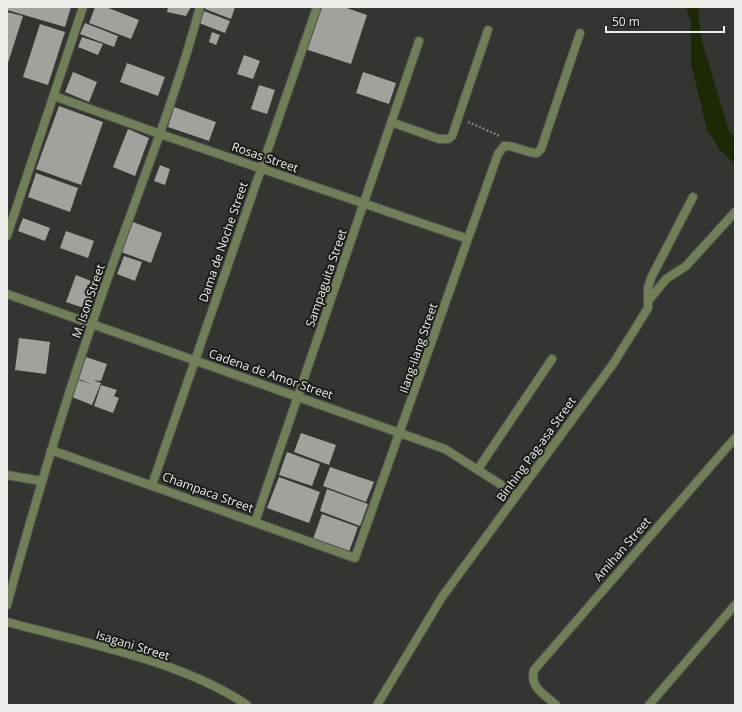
<svg xmlns="http://www.w3.org/2000/svg" width="742" height="712" font-family="'Open Sans',sans-serif">
<rect width="100%" height="100%" fill="#333630"/>
<!-- water -->
<path fill="#1d2804" d="M686 7H698L701 38 729 131 735 137V164L720 150 707 130 691 64V22Z"/>
<!-- building -->
<path fill="#9fa39b" d="M7 7H71L65 27 7 10Z
M95 7H106L139 20 131 39 89 23Z
M168 7H191L186 16 167 12Z
M206 7H235L231 19 205 9Z
M320 7H344L367 15 351 64 305 49Z
M204 11 230 21 225 33 199 23Z
M7 12 23 16 7 66Z
M85 23 118 36 114 47 80 34Z
M40 24 65 32 48 85 23 77Z
M212 32 220 35 216 45 209 42Z
M82 37 103 44 98 55 78 47Z
M244 55 260 61 253 79 237 74Z
M127 63 165 77 158 96 120 82Z
M73 72 97 82 89 102 65 92Z
M363 72 396 83 389 104 356 93Z
M259 85 275 90 267 114 251 109Z
M59 106 103 122 81 185 36 169Z
M174 107 216 122 209 141 168 127Z
M128 129 149 138 135 176 113 167Z
M160 165 170 169 165 185 154 181Z
M36 173 78 188 70 212 28 197Z
M23 218 50 228 45 241 18 231Z
M133 222 162 233 151 263 121 252Z
M66 231 94 241 88 258 60 248Z
M124 256 142 262 135 281 117 274Z
M76 275 96 283 87 309 66 302Z
M19 338 50 342 46 374 15 370Z
M86 357 107 364 101 381 93 380 101 383 92 405 72 397 78 380 92 384 78 379Z
M101 385 117 390 114 396 119 398 113 413 94 406Z
M301 433 336 445 329 465 294 452Z
M287 452 320 464 312 486 279 475Z
M330 467 374 482 366 502 323 486Z
M279 477 320 492 309 523 267 508Z
M327 489 368 504 360 526 320 511Z
M322 514 358 527 349 552 313 539Z"/>
<g fill="none" stroke-linecap="round" stroke-linejoin="round">
<!-- service casing -->
<g stroke="#50534e" stroke-width="10">
<path id="service" d="M649 300 666 279 686 266 735 212"/>
</g>
<!-- minor casing -->
<g stroke="#50534e" stroke-width="10">
<path id="minor" d="M54 96 160 134 468 239
M391 122 439 139H448L452 136 488 30
M7 236 83 7
M7 294 445 449 517 495
M51 450 355 558 498 154 504 146C515 145 525 153 537 153L541 149 580 33
M478 469 552 359
M7 475 41 481
M152 485 317 7
M255 522 419 41
M7 605C33 510 60 417 92 324 127 218 171 115 200 7
M7 622C84 643 180 660 247 705
M377 705 442 597 613 364 648 308V288L651 278 693 197
M556 705C545 695 529 687 534 670L735 438
M649 705 735 605"/>
</g>
<!-- path -->
<path stroke="#7d7f7a" stroke-width="2.5" stroke-dasharray="2 2" stroke-linecap="butt" d="M468 122 500 136"/>
<!-- service -->
<use href="#service" stroke="#707f58" stroke-width="8"/>
<!-- minor -->
<use href="#minor" stroke="#707f58" stroke-width="8"/>
</g>
<g text-anchor="middle" dominant-baseline="central" stroke-width="4" stroke-linejoin="round" paint-order="stroke">
<!-- street labels -->
<g font-size="12" fill="#ebede9" stroke="#1c1d1a">
<text transform="translate(265 157) rotate(19)">Rosas Street</text>
<text transform="translate(223 242) rotate(-71)">Dama de Noche Street</text>
<text transform="translate(326 278) rotate(-71)">Sampaguita Street</text>
<text transform="translate(88 301) rotate(-71)">M. Ison Street</text>
<text transform="translate(418 348) rotate(-71)">Ilang-Ilang Street</text>
<text transform="translate(271 374) rotate(19)">Cadena de Amor Street</text>
<text transform="translate(536 449) rotate(-54)">Binhing Pag-asa Street</text>
<text transform="translate(208 492) rotate(20)">Champaca Street</text>
<text transform="translate(622 549) rotate(-49)">Amihan Street</text>
<text transform="translate(133 645) rotate(17)">Isagani Street</text>
</g>
</g>
<!-- border -->
<rect width="742" height="712" fill="none" stroke="#ebede9" stroke-width="16"/>
<!-- scale -->
<path d="M606 26v6h118v-6" fill="none" stroke="#ebede9" stroke-width="2"/>
<text x="612" y="26" font-size="12" fill="#ebede9" stroke="#1c1d1a" stroke-width="3" paint-order="stroke">50 m</text>
</svg>
